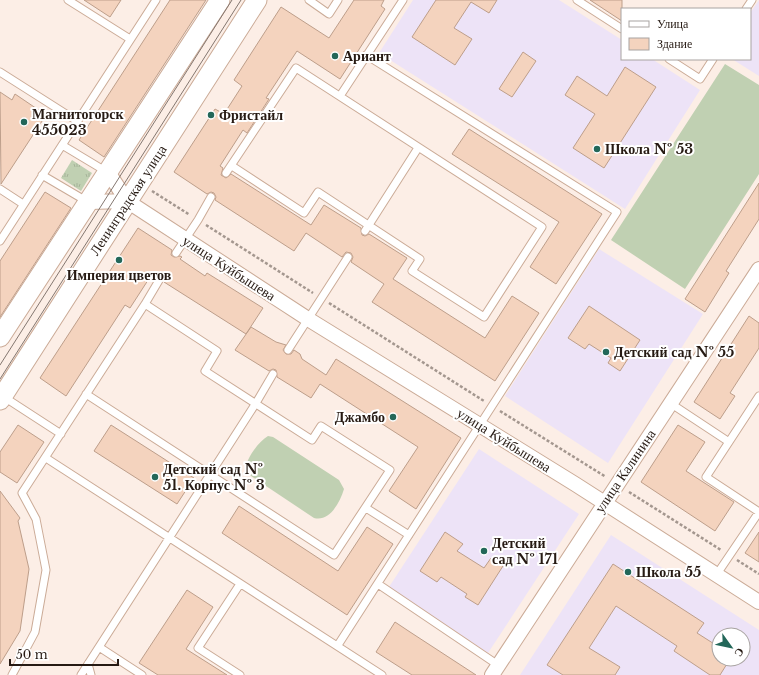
<svg xmlns="http://www.w3.org/2000/svg" width="759" height="675" font-family="'Libre Baskerville',serif">
<defs>
<pattern id="grass-tufts" width="24" height="20" patternUnits="userSpaceOnUse"><rect width="24" height="20" fill="#c0d0b2"/><path d="M3 7l-1-3M5 7V3M7 7l1-3M15 17l-1-3M17 17v-4M19 17l1-3" fill="none" stroke="#a5b298"/></pattern>
</defs>
<rect width="100%" height="100%" fill="#fceee6"/>
<!-- education -->
<path fill="#ede3f7" fill-rule="evenodd" d="M413 0H559L622 40V59H652L700 90 625 209 379 53Z
M759 0V76L732 59H750V13Z
M599 249 703 314 608 463 505 396Z
M479 449 579 514 488 653 389 587Z
M611 535 759 630V675H520ZM719 635H743V659H719Z"/>
<!-- grass -->
<path fill="url(#grass-tufts)" d="M72 160 92 173 81 191 61 178Z"/>
<!-- garden -->
<path fill="#c0d0b2" d="M725 64 759 85V174L685 289 611 240Z
M268 436 273 437 339 480 344 489C340 502 330 522 314 518L245 472C245 460 258 442 268 436Z"/>
<!-- building -->
<path fill="#f4d3be" stroke="#bd9e8a" d="M84 0H121L110 17Z
M170 0H206L104 157 79 140Z
M354 0H384L381 6 385 9 340 79 297 51 266 98 269 99 247 133 243 130 220 166 223 168 221 175 226 178 231 174 311 225 324 205 361 228 362 235 365 236 369 234 407 258 393 279 485 338 512 296 539 313 495 381 372 302 384 284 351 262 353 257 351 253 346 252 342 257 306 233 294 251 215 200 216 197 214 193 211 192 207 194 174 172 215 109 224 114 242 86 234 80 281 7 329 38Z
M436 0H497L489 13 471 2 454 28 472 39 455 65 412 37Z
M590 0H622V21Z
M523 52 536 61 512 97 499 89Z
M625 67 656 87 604 168 573 148 595 114 565 95 577 76 607 96Z
M0 92 12 100 15 94 46 115 1 184Z
M469 129 602 214 556 284 530 267 559 222 452 154Z
M759 183V219L726 271 729 273 705 312 685 299Z
M45 192 71 208 0 317V261Z
M138 228 172 250 171 255 174 257 180 256 182 257 180 259 205 276 207 273 263 308 246 334 164 282 166 277 164 273 159 272 156 276 152 274 130 308 125 305 66 396 40 378Z
M589 306 640 340 620 371 608 363 611 358 589 344 585 349 568 338Z
M749 316 759 323V348L730 393 735 396 720 419 694 402Z
M251 327 276 342 286 345 283 350 286 354H291L294 350 300 354 302 359 326 375 336 359 461 438 416 509 389 491 418 447 320 384 311 398 277 377 276 370 273 369 269 371 235 350Z
M18 425 44 442 17 483 0 472V452Z
M111 425 194 478 177 504 94 451Z
M678 425 705 442 686 471 734 502 715 531 641 482Z
M0 491 20 518 18 521 29 569 20 631 0 664Z
M239 506 338 571 367 527 393 544 347 615 222 533Z
M445 532 463 544 457 551 484 568 491 558 503 566 478 605 465 597 467 594 441 577 437 582 420 571Z
M759 532V562L745 553Z
M613 564 704 623 697 633 719 647V659H730L720 675H710L674 651 677 646 616 606 589 648 620 667 615 675H563L547 665Z
M187 590 213 607 186 649 227 675H158L139 663Z
M395 622 410 632 476 675H412L376 652Z"/>
<g fill="none" stroke-linecap="round" stroke-linejoin="round">
<!-- service casing -->
<g stroke="#cbab97" stroke-width="9">
<path id="service" d="M68 0 130 39
M309 0 329 14 338 0
M577 0 622 29
M746 9 752 0
M669 59 700 79 713 59
M0 72 77 121
M340 96 403 0
M62 145 107 172
M226 173 296 68 542 227 484 317 412 271 420 259 318 192 304 213 232 166
M42 175 88 202
M0 189 23 204
M365 231 418 148
M0 241 156 0
M176 253 198 220 211 197
M288 350 348 257
M86 394 334 555 390 470 321 426 312 440 205 371 217 351 145 304
M759 396 706 477 759 512
M4 397 61 434
M670 403 729 442
M46 458 382 675
M366 508 409 535
M717 574 759 512
M240 584 198 648 240 675
M378 584 498 665
M338 645 617 212 366 55
M99 647 142 675
M88 664 91 675
M12 675 35 632 46 570 36 519 22 493 145 304 161 277
M81 675 256 403 273 374"/>
</g>
<!-- minor casing -->
<g stroke="#cbab97" stroke-width="16">
<path id="minor" d="M108 172 127 201 308 319 575 484 759 602
M88 202 127 201
M492 675 759 269"/>
</g>
<!-- secondary casing -->
<g stroke="#cbab97" stroke-width="21">
<path id="secondary" d="M0 337 220 0
M0 400 257 0"/>
</g>
<!-- path -->
<path stroke="#a4978f" stroke-width="2.5" stroke-dasharray="3 2" stroke-linecap="butt" d="M152 191 190 215
M206 225 313 293
M329 303 484 401
M500 411 606 477
M629 492 721 550
M737 560 759 574"/>
<!-- service -->
<use href="#service" stroke="#fff" stroke-width="7"/>
<!-- minor -->
<use href="#minor" stroke="#fff" stroke-width="14"/>
<!-- secondary -->
<use href="#secondary" stroke="#fff" stroke-width="19"/>
<!-- tram -->
<path stroke="#847770" stroke-width="1" d="M0 365 232 0
M0 379 241 0"/>
</g>
<!-- markers -->
<g fill="#236759" stroke="#fff" stroke-width="1.5">
<circle cx="335" cy="56" r="4"/>
<circle cx="211" cy="115" r="4"/>
<circle cx="24" cy="122" r="4"/>
<circle cx="597" cy="149" r="4"/>
<circle cx="119" cy="260" r="4"/>
<circle cx="606" cy="352" r="4"/>
<circle cx="393" cy="417" r="4"/>
<circle cx="155" cy="477" r="4"/>
<circle cx="484" cy="551" r="4"/>
<circle cx="628" cy="572" r="4"/>
</g>
<g text-anchor="middle" dominant-baseline="central" stroke-width="4" stroke-linejoin="round" paint-order="stroke">
<!-- poi labels -->
<g font-size="14" font-weight="bold" fill="#261a13" stroke="#fff" text-anchor="start">
<text x="343" y="56">Ариант</text>
<text x="32" y="114">Магнитогорск<tspan x="32" dy="16">455023</tspan></text>
<text x="219" y="115">Фристайл</text>
<text x="605" y="149">Школа № 53</text>
<text x="119" y="275" text-anchor="middle">Империя цветов</text>
<text x="614" y="352">Детский сад № 55</text>
<text x="385" y="417" text-anchor="end">Джамбо</text>
<text x="163" y="469">Детский сад №<tspan x="163" dy="16">51. Корпус № 3</tspan></text>
<text x="492" y="543">Детский<tspan x="492" dy="16">сад № 171</tspan></text>
<text x="636" y="572">Школа 55</text>
</g>
<!-- street labels -->
<g font-size="14" fill="#261a13" stroke="#fff">
<text transform="translate(128 200) rotate(-57)">Ленинградская улица</text>
<text transform="translate(229 268) rotate(33)">улица Куйбышева</text>
<text transform="translate(504 440) rotate(32)">улица Куйбышева</text>
<text transform="translate(625 471) rotate(-56)">улица Калинина</text>
</g>
</g>
<!-- legend -->
<rect x="621" y="8" width="130" height="52" fill="#ffffff" stroke="#a8a3a1"/>
<rect x="629" y="21" width="20" height="6" fill="#ffffff" stroke="#a8a3a1"/>
<text x="657" y="28" font-size="12" fill="#261a13">Улица</text>
<rect x="629" y="38" width="20" height="12" fill="#f4d3be" stroke="#a8a3a1"/>
<text x="657" y="48" font-size="12" fill="#261a13">Здание</text>
<!-- north arrow -->
<g transform="translate(731 647) rotate(123)"><circle r="19" fill="#ffffff" stroke="#a8a3a1"/>
<path d="M0-3L7 15L0 10L-7 15Z" fill="#236759"/>
<text y="-6" font-size="11" font-weight="bold" text-anchor="middle" fill="#261a13">С</text>
</g>
<!-- scale -->
<path d="M10 659v6h108v-6" fill="none" stroke="#261a13" stroke-width="2"/>
<text x="16" y="659" font-size="12" fill="#261a13" stroke="#ffffff" stroke-width="3" paint-order="stroke">50 m</text>
</svg>
